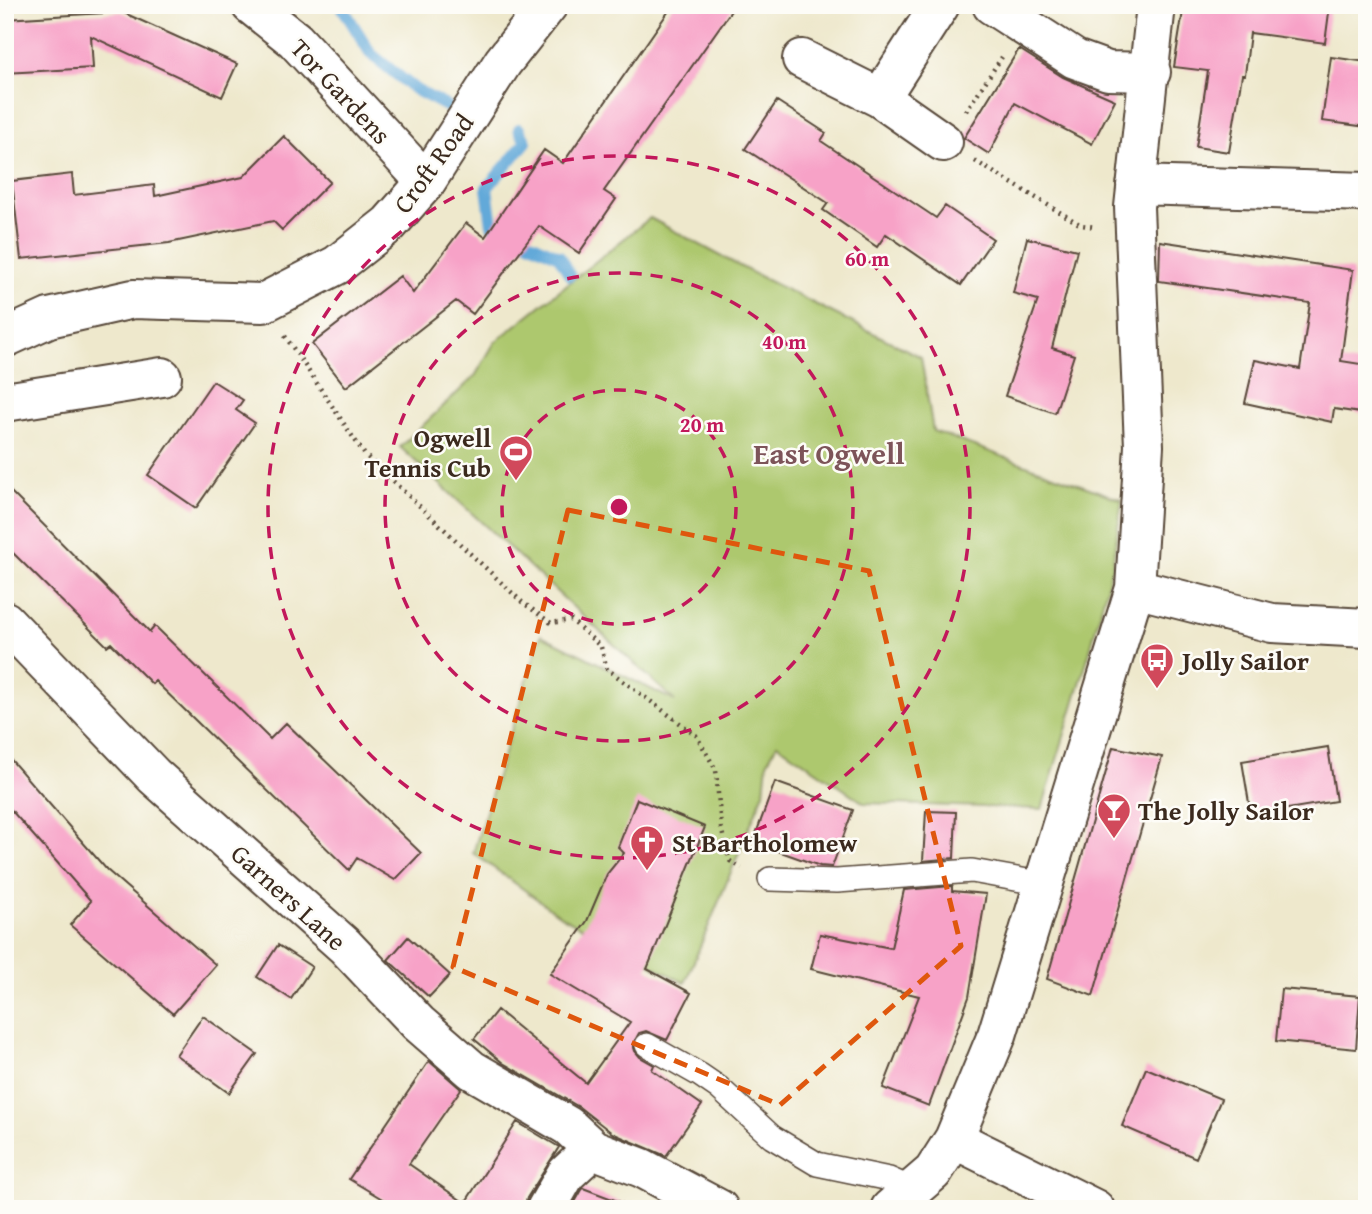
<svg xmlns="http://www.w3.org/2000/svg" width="1372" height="1214" font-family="'Gentium Book Plus',serif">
<rect width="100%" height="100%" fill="#fdfcf7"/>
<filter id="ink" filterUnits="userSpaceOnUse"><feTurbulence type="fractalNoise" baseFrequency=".0143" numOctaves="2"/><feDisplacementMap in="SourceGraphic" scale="14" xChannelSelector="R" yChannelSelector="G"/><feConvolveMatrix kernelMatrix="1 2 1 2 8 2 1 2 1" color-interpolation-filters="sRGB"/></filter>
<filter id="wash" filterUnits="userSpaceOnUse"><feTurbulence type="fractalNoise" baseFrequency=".00686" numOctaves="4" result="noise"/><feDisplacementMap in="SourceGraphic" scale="28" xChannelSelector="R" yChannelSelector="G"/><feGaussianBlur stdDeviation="1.57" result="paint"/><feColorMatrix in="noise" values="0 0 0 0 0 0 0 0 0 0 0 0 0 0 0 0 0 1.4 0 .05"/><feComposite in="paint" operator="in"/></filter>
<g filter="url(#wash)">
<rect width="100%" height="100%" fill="#eee8cc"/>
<!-- green -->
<path fill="#adc86e" stroke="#747946" stroke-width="2" d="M650 218 745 269 921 357 933 431 1122 500 1112 567 1089 654 1042 809 864 803 777 744 767 763 764 792 685 983 562 917 473 853 541 635 675 701 400 447 475 376 495 342Z"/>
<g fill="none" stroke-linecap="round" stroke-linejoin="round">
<!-- stream -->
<path stroke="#62a9d9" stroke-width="12" d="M341 5 371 54 416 90 450 108
M519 129 526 142 487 188 492 225 559 256 570 275"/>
</g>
<g id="blocks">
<!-- building -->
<path fill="#f7a2c7" d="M673 5H735L604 191 616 199 579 253 539 226 473 314 456 301 346 387 312 344 400 276 413 293 466 223 485 237 544 150 563 163Z
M1184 5H1330L1325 43 1250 33 1245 75H1242L1229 152 1196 147 1208 71 1174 67Z
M122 12 237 64 222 97 91 36 93 68 5 73V19Z
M1019 49 1063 77 1115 100 1092 144 1015 103 989 154 964 138Z
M1331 57 1367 62V127L1322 121Z
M777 101 826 133 821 141 936 218 945 206 993 239 961 285 886 234 877 247 823 210 828 203 745 149Z
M284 136 330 182 282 230 273 221 169 243 21 259 12 181 72 174 74 195 154 185 155 196 243 177Z
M1027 238 1077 250 1052 348 1074 355 1055 413 1005 396 1038 300 1013 293Z
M1160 241 1353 270 1341 361 1367 365V414L1334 409 1332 422 1245 403 1255 360 1300 369 1310 303 1159 281Z
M213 381 243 400 236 410 255 423 196 508 148 475Z
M5 486 150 632 155 626 270 739 286 723 421 853 395 880 357 858 349 870 155 681 152 684 111 643 107 646 5 545Z
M1113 747 1162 757 1093 996 1047 979Z
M1328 747 1336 801 1251 815 1242 761Z
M5 753 107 870 216 965 173 1014 70 925 91 901 5 803Z
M775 782 853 810 832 867 820 866 753 842Z
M637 799 705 827 647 969 691 993 667 1040 646 1031 639 1033 633 1044 635 1051 640 1057 654 1065 652 1070 702 1105 666 1156 612 1133 579 1107 503 1063 474 1039 497 1010 586 1083 630 1022 550 974 587 921 607 874 624 853 618 847Z
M926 811 956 812 954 858 923 861Z
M952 886V891L986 894 969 997 929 1106 883 1088 919 996 811 969 820 934 891 948 904 890Z
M408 937 450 975 429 997 388 960Z
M278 945 312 967 291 999 257 977Z
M1281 989 1360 996 1356 1049 1276 1041Z
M203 1016 257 1054 229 1093 176 1055Z
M429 1061 461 1089 409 1164 465 1203 517 1122 559 1147 527 1198 524 1209H399L349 1179Z
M1146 1068 1221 1099 1196 1158 1122 1126Z
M583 1188 628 1205V1209H571Z"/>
</g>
</g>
<g filter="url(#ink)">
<use href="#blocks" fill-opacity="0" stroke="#564638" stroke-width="2"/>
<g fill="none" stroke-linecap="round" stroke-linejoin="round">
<!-- service casing -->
<g stroke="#564638" stroke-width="26">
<path id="service" d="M770 879 837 881 972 871 1044 884
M647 1045 700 1075 719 1088 772 1137 817 1164 889 1179 914 1190"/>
</g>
<!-- minor casing -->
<g stroke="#564638" stroke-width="42">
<path id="minor" d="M251 5 295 40 426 182
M992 5 1075 59 1108 71 1151 72
M802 59 880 98 943 142
M880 98 940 5
M1136 185 1367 192
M5 338 49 318 133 299 263 303 337 265 389 224 426 182 503 62 548 5
M5 402 162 377
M1135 588 1272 623 1367 628
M5 621 154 776 345 946 418 1023 472 1070 568 1126 593 1149 642 1168 719 1209
M954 1139 1095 1209
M546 1209 566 1174 593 1149
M890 1209 933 1172 954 1139 997 1035 1135 588 1144 446 1134 207 1156 5"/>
</g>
<!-- path -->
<path stroke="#564638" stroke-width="4.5" stroke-dasharray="2 5" stroke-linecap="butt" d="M966 111 1002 57
M975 161 1081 225 1095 227
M285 336 365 455 522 602 551 623 571 620 601 647 607 669 696 735 716 770 721 828 730 861 742 868"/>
<!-- service -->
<use href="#service" stroke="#fff" stroke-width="23"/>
<!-- minor -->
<use href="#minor" stroke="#fff" stroke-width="38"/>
</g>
</g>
<!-- marked area -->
<path fill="none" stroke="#df570d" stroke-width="5" stroke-dasharray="14 9" stroke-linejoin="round" d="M568 510 869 571 961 946 780 1105 453 967Z"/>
<!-- distance rings -->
<g fill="none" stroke="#c2185b" stroke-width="3.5" stroke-dasharray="12 9">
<circle cx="619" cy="507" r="117"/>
<circle cx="619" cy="507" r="234"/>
<circle cx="619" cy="507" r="351"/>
</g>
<!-- icons -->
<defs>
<g id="stadium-pin" transform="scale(1.75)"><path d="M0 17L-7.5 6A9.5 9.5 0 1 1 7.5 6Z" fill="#d1495b" stroke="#fdfcf7"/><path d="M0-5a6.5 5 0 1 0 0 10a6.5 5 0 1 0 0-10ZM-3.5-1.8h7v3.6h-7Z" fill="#fff"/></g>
<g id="bus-pin" transform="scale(1.75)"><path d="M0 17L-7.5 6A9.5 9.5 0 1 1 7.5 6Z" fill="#d1495b" stroke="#fdfcf7"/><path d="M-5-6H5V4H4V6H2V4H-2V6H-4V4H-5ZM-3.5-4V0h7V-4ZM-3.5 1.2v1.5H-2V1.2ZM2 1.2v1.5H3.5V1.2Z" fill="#fff"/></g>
<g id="bar-pin" transform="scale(1.75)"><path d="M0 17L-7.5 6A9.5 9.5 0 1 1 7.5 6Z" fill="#d1495b" stroke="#fdfcf7"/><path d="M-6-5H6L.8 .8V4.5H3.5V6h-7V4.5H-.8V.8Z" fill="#fff"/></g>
<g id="church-pin" transform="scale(1.75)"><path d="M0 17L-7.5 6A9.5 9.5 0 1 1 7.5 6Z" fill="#d1495b" stroke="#fdfcf7"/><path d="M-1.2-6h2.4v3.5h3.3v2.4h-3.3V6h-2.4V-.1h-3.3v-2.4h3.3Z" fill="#fff"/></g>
</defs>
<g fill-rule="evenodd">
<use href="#stadium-pin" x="516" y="452"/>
<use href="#bus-pin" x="1157" y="660"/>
<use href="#bar-pin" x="1114" y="810"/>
<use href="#church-pin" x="647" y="842"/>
</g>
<g text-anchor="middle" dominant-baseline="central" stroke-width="5" stroke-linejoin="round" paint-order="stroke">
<!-- street labels -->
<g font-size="26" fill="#3b2a1e" stroke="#fdfcf7">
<text transform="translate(341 91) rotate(47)">Tor Gardens</text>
<text transform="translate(433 163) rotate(-54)">Croft Road</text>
<text transform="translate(289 897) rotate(42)">Garners Lane</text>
</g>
<!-- poi labels -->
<g font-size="26" font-weight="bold" fill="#3b2a1e" stroke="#fdfcf7" text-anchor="start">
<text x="491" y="437" text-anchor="end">Ogwell<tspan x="491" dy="30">Tennis Cub</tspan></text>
<text x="1182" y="660">Jolly Sailor</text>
<text x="1138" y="810">The Jolly Sailor</text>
<text x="672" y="842">St Bartholomew</text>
</g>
<!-- quarter labels -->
<g font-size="30" font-weight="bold" fill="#7d5459" stroke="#fdfcf7">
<text x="829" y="453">East Ogwell</text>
</g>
</g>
<circle cx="619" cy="507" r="10" fill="#c2185b" stroke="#fdfcf7" stroke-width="3.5"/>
<g font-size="21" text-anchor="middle" font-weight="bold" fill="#c2185b" stroke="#fdfcf7" stroke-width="5" stroke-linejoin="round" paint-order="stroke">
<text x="867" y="266">60 m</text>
<text x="784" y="349">40 m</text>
<text x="702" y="432">20 m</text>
</g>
<!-- margin -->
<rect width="1372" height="1214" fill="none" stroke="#fdfcf7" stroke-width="28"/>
</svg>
